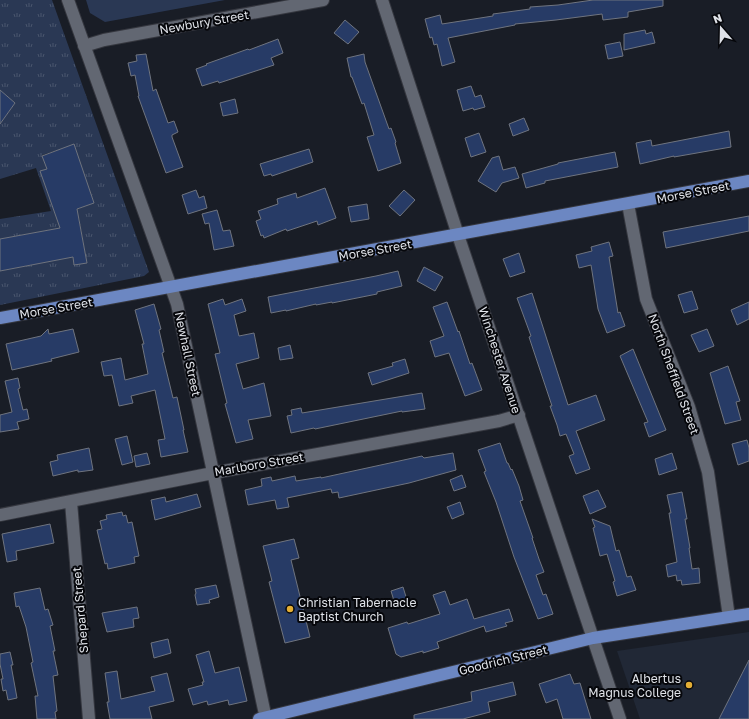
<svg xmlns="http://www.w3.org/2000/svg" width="749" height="719" font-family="'Golos Text',sans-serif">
<defs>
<pattern id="grass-tufts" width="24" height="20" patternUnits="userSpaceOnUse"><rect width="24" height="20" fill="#2a3854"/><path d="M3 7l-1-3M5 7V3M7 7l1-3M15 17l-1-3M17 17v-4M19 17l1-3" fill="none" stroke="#49556d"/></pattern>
</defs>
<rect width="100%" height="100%" fill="#191d26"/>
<!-- built -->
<path fill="#212836" d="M749 632V719H640L617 651Z"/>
<!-- grass -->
<path fill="url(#grass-tufts)" d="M0 0H52L149 272 144 276 0 305V271L73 257 74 265 87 263 79 218 75 210 94 203 74 145 42 155 47 169 40 171 60 228 0 239V219L51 211 36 168 0 179V124L15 103 0 92Z"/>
<!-- pitch -->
<path fill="#2a3854" d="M86 0H225L105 22 90 13Z"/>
<!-- building -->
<path fill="#273b66" stroke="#6f747f" d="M593 0H663V6L628 12V17L603 20 602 14 556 20 515 24V25L448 38 455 62 442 66 437 44 434 45 432 37 430 38 425 19 440 15 442 24 493 16V14L530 9V7L558 5Z
M345 20 359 32 348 44 334 33Z
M645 30 646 34 652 32 655 43 624 50V34Z
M278 39 283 53 271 58 274 65 219 83 218 81 202 86 196 69 207 65 206 64 248 49 249 50Z
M620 42 623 56 608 59 605 45Z
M146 54 153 91 156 89 168 123 174 121 178 132 172 135V137L183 167 166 173 138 96H139L135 75 131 76 128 63 137 61 136 55Z
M364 54 365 62 389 129 391 128 396 142 395 143 401 163 378 171 367 137 374 135 364 103 362 104 352 77H351L347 58Z
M471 86 475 97 481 95 485 107 474 110 473 108 463 111 457 90Z
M0 90 15 103 0 124Z
M235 99 238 113 223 116 220 103Z
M524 118 529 130 513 136 509 124Z
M729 131 731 147 674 157V156L640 164 636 143 651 140 652 146Z
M479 133 486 152 471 157 465 138Z
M74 144 94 203 77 209 87 263 74 265 73 257 0 271V239L60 228 40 171 47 169 42 156Z
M309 149 313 162 272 176 271 174 264 176 260 164Z
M615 152 618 167 545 181V183L526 188 522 174 558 164V163Z
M499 156 503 170 515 167 519 178 502 183 496 192 478 181 492 158Z
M325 188 336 218 318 225 317 221 287 231 286 229 264 238 263 235 261 236 256 221 261 219 258 211 278 204 277 199 296 193 297 198Z
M196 190 199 198 204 196 207 208 188 214 182 195Z
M404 190 415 200 400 216 389 206Z
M367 204 369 219 351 222 348 207Z
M217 210 223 231 230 230 234 246 214 250 209 223 205 224 202 214Z
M749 216V231L666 248 663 232Z
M609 242 613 256 609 257 618 313 620 312 625 326 607 333 598 309 591 265 579 268 576 255 592 251 591 247Z
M519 253 525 272 510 277 503 259Z
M424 267 443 277 435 291 417 281Z
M398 271 402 286 377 292V294L332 303V302L316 305V304L286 311V310L271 313 268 297 376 276Z
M692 291 698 309 684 313 678 295Z
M532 293 568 405 596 395 605 420 576 431 590 469 576 474 569 456 574 454 566 434 560 436 557 425 550 406H552L529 337 531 336 517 298Z
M223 299 225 305 242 299 246 311 234 315 239 336 254 333 259 358 236 364 243 389 264 383 271 416 248 420 253 439 236 443 225 404 227 403 215 354 220 353 208 304Z
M447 302 458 332 459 331 470 364 472 363 482 390 465 396 449 353 435 357 430 341 444 336 433 307Z
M749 302V319L737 325 731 310Z
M154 304 161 329 159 330 164 352 162 353 173 398 177 397 184 430H183L188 452 161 457 158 440 165 439 155 390 131 396 133 403 119 406 112 375 104 376 101 362 121 358 125 380 148 374 142 344H144L135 310Z
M48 329 49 334 73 329 79 352 51 359 52 361 12 370 6 344 41 336Z
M707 329 714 346 699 352 691 335Z
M290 345 293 358 280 360 278 348Z
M633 349 666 430 649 437 644 423 648 422 620 356Z
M405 359 409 373 372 385 368 373 393 366 392 363Z
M728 366 740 401 736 402 741 420 725 424 710 373Z
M18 378 20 388 18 389 23 410 27 409 29 419 17 422 19 429 0 432V415L12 412 5 381Z
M422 393 425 409 402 412V411L315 429 314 428 291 433 287 416 292 415 291 410 301 408 302 413Z
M127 436 133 462 122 465 115 439Z
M747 440 749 448V461L738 465 732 444Z
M500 443 507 463H508L511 470 512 469 519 486 523 500 520 501 533 538H532L539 559 544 572 536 575 543 595 546 594 553 614 538 619 514 557 496 502 484 472 486 471 478 450Z
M89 448 93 470 78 472V470L53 476 50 462 58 460 57 455Z
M147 453 150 464 136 467 134 456Z
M453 453 456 470 409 483 339 498 338 492 332 493 331 489 287 498 289 507 277 509 275 500 248 505 245 490 262 486 261 479 271 477 272 481 295 476 296 481 321 477V478L390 463 422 456 424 458Z
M672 453 677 469 659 475 655 459Z
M462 475 466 487 454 491 450 480Z
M598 490 606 507 590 514 583 496Z
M682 492 687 519H685L690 548H689L692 569 699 568 700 583 682 585 681 580 677 581 676 575 668 577 666 565 677 562 669 513H671L667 495Z
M197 494 201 507 155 520 151 500 165 497 166 502Z
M460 502 464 514 452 519 447 507Z
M122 512 123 516 126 515 128 523 132 522 139 556 134 557 135 563 108 569 107 563 105 564 97 530 102 529 100 521 107 519 106 515Z
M592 519 610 526 616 551 619 550 627 577 631 576 636 590 617 596 613 582 615 581 607 554 600 556 593 528 595 527Z
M50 524 54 543 16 551 17 560 7 562 2 534Z
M294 539 299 558 291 560 310 637 285 643 269 582 272 581 263 546Z
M216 585 219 597 209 600 210 603 197 605 195 595 196 593 195 589Z
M403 587 407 600 395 604 391 591Z
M40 588 45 610 48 609 53 625 50 626 55 651H53L58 675 53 676 57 711 55 712 56 719H37L35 696H38L31 663 33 662 26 627 19 606 16 607 14 593Z
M445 591 450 605 467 599 474 619 509 609 513 621 505 623 507 626 486 632 484 626 437 642 439 648 423 653V651L401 657 396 654 388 628 407 622 408 624 440 614 433 595Z
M137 607 139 618 133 619 134 627 107 632 102 613Z
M168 639 171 653 154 658 151 643Z
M209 651 215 673 239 667 247 701 229 705 228 700 208 705 207 701 193 705 188 689 203 685 202 682H204L196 655Z
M10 652 13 665H11L17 698 8 700 6 690 3 691 1 679H3L0 664V654Z
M749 660V719H719Z
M117 671 121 699 155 691 151 677 167 673 174 701 149 707 152 719H110L107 702H109L105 673Z
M570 674 574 684 580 683 591 719H563L557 699 546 703 539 684Z
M513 682 516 695 488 702 490 712 463 719H414V715L472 701 471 692Z"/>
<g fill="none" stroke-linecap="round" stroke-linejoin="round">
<!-- minor casing -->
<g stroke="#35373f" stroke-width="14">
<path id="minor" d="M68 0 177 304 266 719
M382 0 458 235 620 719
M84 46 104 40 323 0
M628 204 646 299 689 407 708 472 729 617
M71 502 89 719
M0 515 213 473 499 421 519 415"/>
</g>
<!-- major casing -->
<g stroke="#35373f" stroke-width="14">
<path id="major" d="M0 318 749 181
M259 719 593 638 749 614"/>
</g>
<!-- minor -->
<use href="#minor" stroke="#626772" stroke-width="12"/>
<!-- major -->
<use href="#major" stroke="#6c87c2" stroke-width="12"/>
</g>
<!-- markers -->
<g fill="#e3ae35" stroke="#06070b" stroke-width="1.5">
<circle cx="290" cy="609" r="4"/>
<circle cx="689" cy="685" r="4"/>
</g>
<g text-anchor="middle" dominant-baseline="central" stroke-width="4" stroke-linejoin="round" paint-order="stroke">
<!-- street labels -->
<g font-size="12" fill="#e0e3e9" stroke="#06070b">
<text transform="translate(204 22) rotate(-10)">Newbury Street</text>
<text transform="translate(693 192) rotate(-11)">Morse Street</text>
<text transform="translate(375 250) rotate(-10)">Morse Street</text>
<text transform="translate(56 308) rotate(-10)">Morse Street</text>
<text transform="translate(188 354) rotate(78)">Newhall Street</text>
<text transform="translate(500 360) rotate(72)">Winchester Avenue</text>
<text transform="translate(674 374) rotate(70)">North Sheffield Street</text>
<text transform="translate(259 464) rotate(-10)">Marlboro Street</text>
<text transform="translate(80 610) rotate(-95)">Shepard Street</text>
<text transform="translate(503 660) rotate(-14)">Goodrich Street</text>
</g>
<!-- poi labels -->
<g font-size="12" fill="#e0e3e9" stroke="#06070b" text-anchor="start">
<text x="298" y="602">Christian Tabernacle<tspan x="298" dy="14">Baptist Church</tspan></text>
<text x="681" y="678" text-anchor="end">Albertus<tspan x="681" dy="14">Magnus College</tspan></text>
</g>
</g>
<!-- north arrow -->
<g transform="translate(721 28) rotate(340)" stroke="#06070b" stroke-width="3" paint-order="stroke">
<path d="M0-3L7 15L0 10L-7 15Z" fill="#e0e3e9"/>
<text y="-6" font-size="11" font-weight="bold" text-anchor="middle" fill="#e0e3e9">N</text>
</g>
</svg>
